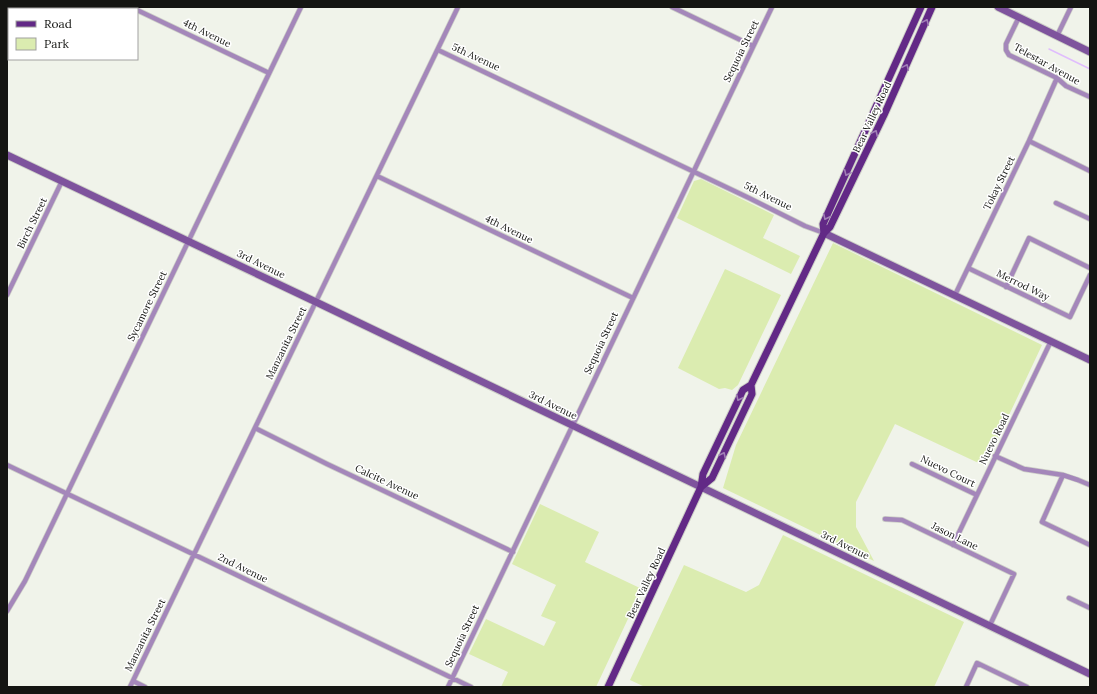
<svg xmlns="http://www.w3.org/2000/svg" width="1097" height="694" font-family="Lora,serif">
<rect width="100%" height="100%" fill="#f0f3ea"/>
<!-- green -->
<path fill="#dbecb0" d="M701 179 774 215 763 238 800 256 791 274 677 218 694 181Z
M833 243 1042 345 985 466 895 424 856 502V527L874 561 723 488 736 445Z
M725 269 781 295 738 385 732 390 725 388 719 389 678 368Z
M540 504 599 532 585 562 642 589 596 687H501L508 672 469 654 486 619 544 646 556 622 541 616 556 585 512 564Z
M783 535 964 622 934 687H645L630 680 684 565 746 592 759 585Z"/>
<g fill="none" stroke-linecap="round" stroke-linejoin="round">
<!-- stream -->
<path stroke="#e0bdfd" stroke-width="1.5" d="M1049 49 1090 69"/>
<!-- street casing -->
<g stroke="#cdcfc7" stroke-width="6">
<path id="street" d="M672 7 753 46
M137 10 269 73
M1019 17 1006 44V50L1009 55 1057 78 1066 86 1090 97
M1057 36 1071 7
M438 50 749 198 805 226 824 233
M1029 141 1090 171
M377 176 633 298
M1056 203 1090 219
M968 268 1070 317 1090 275
M1006 287 1029 238 1090 268
M7 295 62 181
M955 295 1029 141 1057 78
M255 428 327 464 513 552
M995 456 1024 469 1063 475 1078 480 1090 485
M912 464 977 495
M7 465 471 687
M1063 475 1042 522 1090 545
M885 519 902 520 1014 574 990 625
M953 545 1051 341
M1069 598 1090 608
M7 611 25 581 301 7
M133 681 145 687
M130 687 458 7
M448 687 772 7
M966 687 977 663 1027 687"/>
</g>
<!-- secondary casing -->
<g stroke="#cdcfc7" stroke-width="9">
<path id="secondary" d="M998 7 1090 52
M7 155 316 302 1090 674
M824 233 1090 360"/>
</g>
<!-- primary casing -->
<g stroke="#cdcfc7" stroke-width="9">
<path id="primary" d="M824 233 823 224 921 7
M701 487 712 478 752 394 751 385
M608 687 701 487 703 474 743 390 751 385 824 233 830 227 884 115 932 7"/>
</g>
<!-- street -->
<use href="#street" stroke="#a487ba" stroke-width="4.5"/>
<!-- secondary -->
<use href="#secondary" stroke="#7e539d" stroke-width="7"/>
<!-- primary -->
<use href="#primary" stroke="#622986" stroke-width="7"/>
</g>
<!-- one-way arrows -->
<defs><path id="oneway-chevron" d="M-2-3.5L2.5 0L-2 3.5" fill="none" stroke-width="1.6" stroke-linecap="round" stroke-linejoin="round"/></defs>
<g stroke="#a17fb6">
<use href="#oneway-chevron" transform="translate(926 22) rotate(-66)"/>
<use href="#oneway-chevron" transform="translate(906 67) rotate(-66)"/>
<use href="#oneway-chevron" transform="translate(875 133) rotate(-65)"/>
<use href="#oneway-chevron" transform="translate(847 173) rotate(115)"/>
<use href="#oneway-chevron" transform="translate(826 217) rotate(115)"/>
<use href="#oneway-chevron" transform="translate(739 398) rotate(115)"/>
<use href="#oneway-chevron" transform="translate(723 455) rotate(-65)"/>
</g>
<g text-anchor="middle" dominant-baseline="central" stroke-width="3" stroke-linejoin="round" paint-order="stroke">
<!-- street labels -->
<g font-size="10" fill="#141512" stroke="#fff">
<text transform="translate(207 33) rotate(26)">4th Avenue</text>
<text transform="translate(741 51) rotate(-64)">Sequoia Street</text>
<text transform="translate(476 57) rotate(25)">5th Avenue</text>
<text transform="translate(1047 64) rotate(29)">Telestar Avenue</text>
<text transform="translate(872 117) rotate(-65)">Bear Valley Road</text>
<text transform="translate(999 183) rotate(-64)">Tokay Street</text>
<text transform="translate(768 196) rotate(26)">5th Avenue</text>
<text transform="translate(32 223) rotate(-64)">Birch Street</text>
<text transform="translate(509 229) rotate(26)">4th Avenue</text>
<text transform="translate(261 264) rotate(26)">3rd Avenue</text>
<text transform="translate(1023 285) rotate(26)">Merrod Way</text>
<text transform="translate(147 306) rotate(-64)">Sycamore Street</text>
<text transform="translate(286 343) rotate(-64)">Manzanita Street</text>
<text transform="translate(601 343) rotate(-65)">Sequoia Street</text>
<text transform="translate(553 405) rotate(26)">3rd Avenue</text>
<text transform="translate(994 439) rotate(-64)">Nuevo Road</text>
<text transform="translate(948 471) rotate(26)">Nuevo Court</text>
<text transform="translate(387 482) rotate(25)">Calcite Avenue</text>
<text transform="translate(955 536) rotate(26)">Jason Lane</text>
<text transform="translate(845 545) rotate(26)">3rd Avenue</text>
<text transform="translate(243 568) rotate(26)">2nd Avenue</text>
<text transform="translate(646 583) rotate(-65)">Bear Valley Road</text>
<text transform="translate(145 635) rotate(-64)">Manzanita Street</text>
<text transform="translate(462 636) rotate(-65)">Sequoia Street</text>
</g>
</g>
<!-- border -->
<rect width="1097" height="694" fill="none" stroke="#141512" stroke-width="16"/>
<!-- legend -->
<rect x="8" y="8" width="130" height="52" fill="#ffffff" stroke="#a1a1a0"/>
<rect x="16" y="21" width="20" height="6" fill="#622986" stroke="#a1a1a0"/>
<text x="44" y="28" font-size="12" fill="#141512">Road</text>
<rect x="16" y="38" width="20" height="12" fill="#dbecb0" stroke="#a1a1a0"/>
<text x="44" y="48" font-size="12" fill="#141512">Park</text>
</svg>
